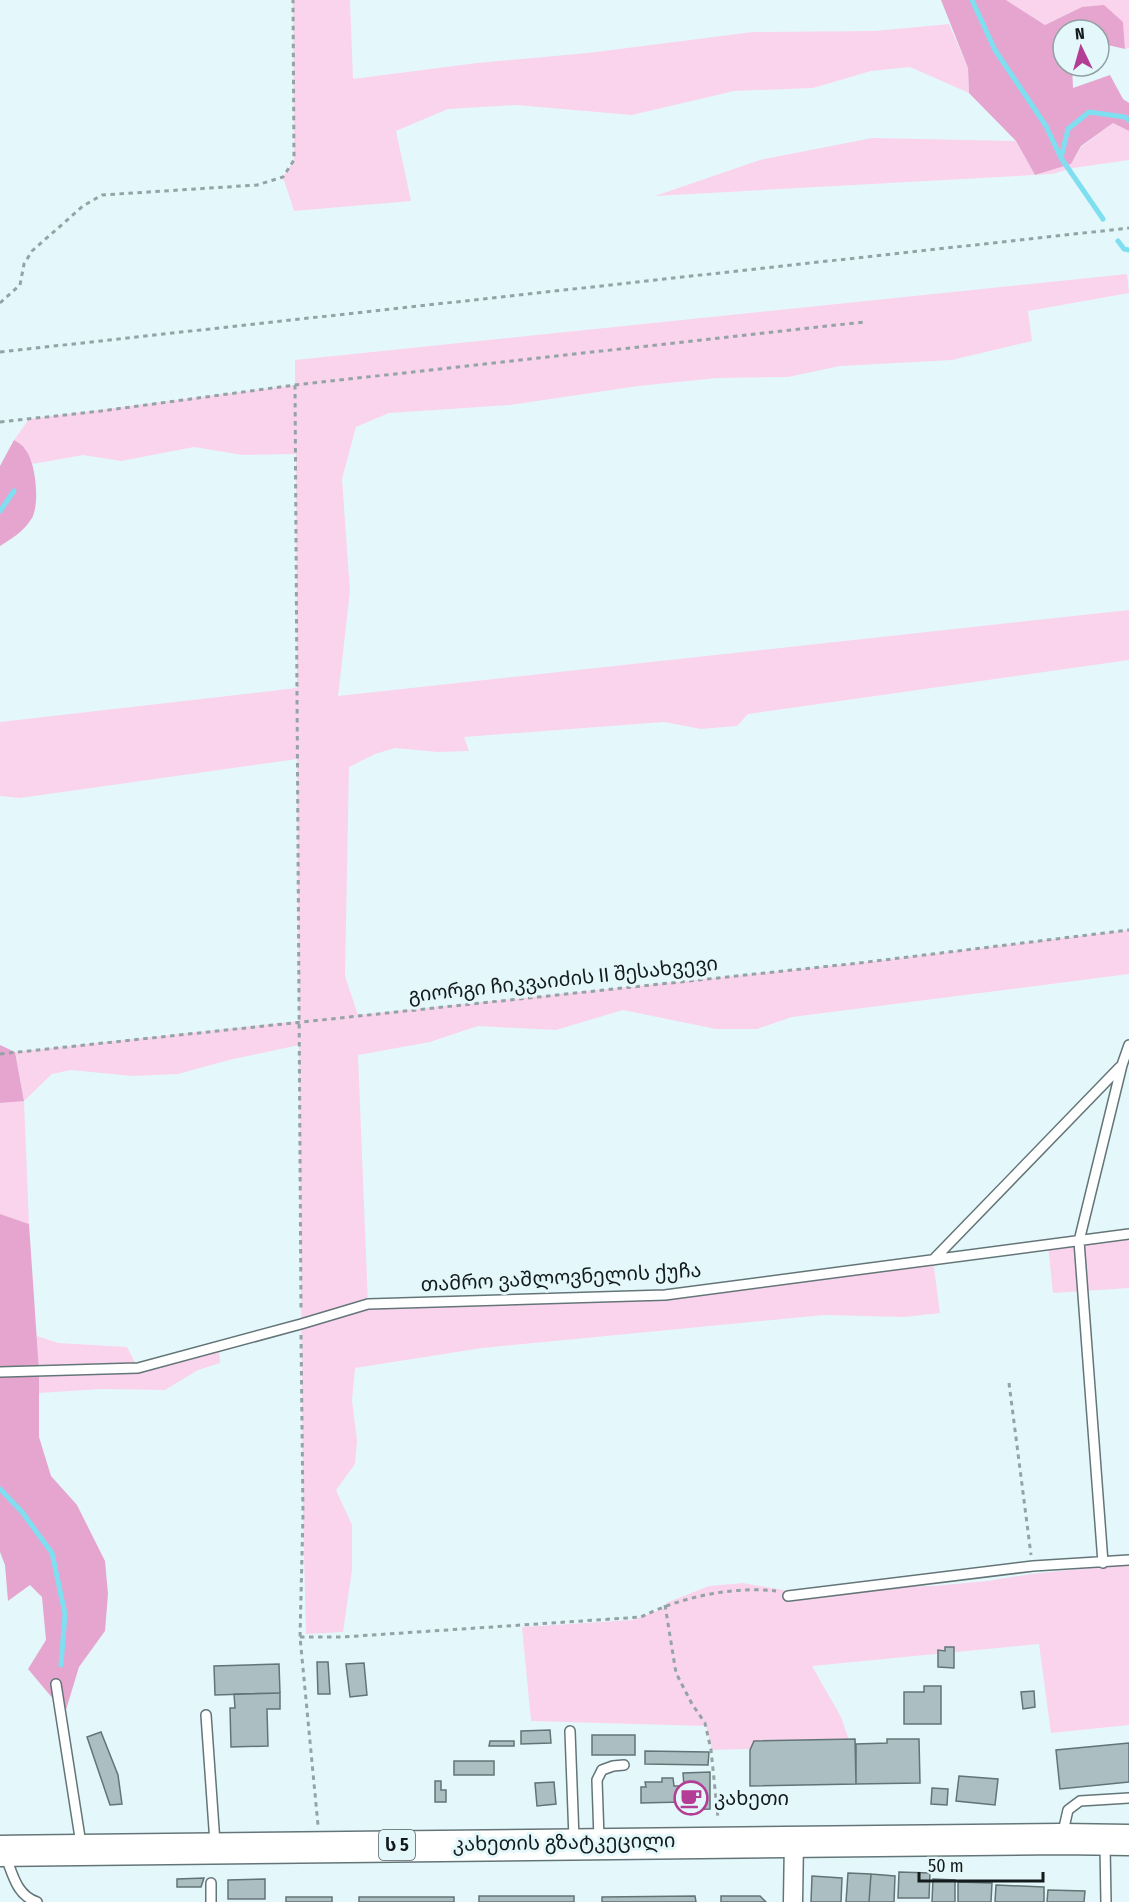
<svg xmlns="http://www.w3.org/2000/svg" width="1129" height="1902" font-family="'Fira Sans Condensed','Noto Sans Georgian',sans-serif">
<rect width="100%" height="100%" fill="#e4f8fb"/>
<!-- green -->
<path fill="#fad4ed" d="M293 0H350L353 79 477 63 588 53 753 32 875 31 949 24 968 68 969 93 910 67 871 71 813 88 734 91 632 115 516 105 448 109 396 131 411 201 294 211 283 177 294 160Z
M1006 0H1129V48L1125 49 1123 22 1082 7 1045 25Z
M1113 123 1129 131V160L1073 168 1052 174 655 196 760 160 872 138 1016 141 1035 175 1071 164 1081 147Z
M1127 274 1129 293 1028 311 1032 341 952 360 840 366 788 377 717 378 638 386 510 405 389 413 356 427 342 479 350 591 338 696 1129 610V660L748 714 737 726 701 729 664 722 464 737 469 751 438 752 395 748 375 754 349 767 345 976 358 1015 859 963 1129 930V974L792 1017 757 1029H716L623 1010 556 1030 478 1026 430 1042 358 1055 368 1304 665 1295 933 1260 940 1313 904 1317 824 1315 482 1348 355 1368 352 1400 357 1441 355 1464 336 1490 352 1525V1570L343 1632 306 1634 303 1514 299 1045 229 1060 178 1074 132 1076 71 1070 52 1074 24 1101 29 1224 0 1214V1103L24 1100 15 1052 299 1021 297 759 20 798 0 796V722L297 688 296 454 243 455 194 447 121 461 83 455 33 464 25 448 14 440 29 419 295 385V360Z
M1129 1234V1288L1053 1293 1048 1245Z
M37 1336 58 1343 127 1347 138 1368 219 1346 220 1363 198 1370 165 1390 102 1389 39 1393Z
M1129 1564V1725L1051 1733 1039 1644 812 1666 841 1717 851 1746 712 1750 706 1726 531 1721 522 1627 633 1620 667 1607 666 1603 709 1586 743 1583 817 1596 877 1587 933 1586 987 1581 1031 1574Z"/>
<!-- forest -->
<path fill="#e5a5cf" d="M941 0H1006L1045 25 1082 7 1104 5 1123 22 1125 49 1099 43V30H1063V66H1072L1073 88 1110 75 1123 99 1129 103V131L1113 123 1081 146 1071 164 1035 175 1016 141 969 93 968 68Z
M14 440C17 442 23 445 25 449 36 462 40 503 32 518 24 531 13 538 0 546V466Z
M0 1045 15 1052 24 1101 0 1103Z
M0 1214 29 1224 39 1371V1437L51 1476 77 1505 105 1561 108 1594 105 1631 79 1667 65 1713 28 1669 46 1640 42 1597 30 1585 8 1601 5 1565 0 1552Z"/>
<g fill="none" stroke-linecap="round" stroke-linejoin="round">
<!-- stream -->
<path stroke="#7fdeef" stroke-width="5" d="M972 0 995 50 1046 126 1061 158 1103 219
M1061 158 1068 129 1089 112 1125 117 1129 120
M1118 241 1124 249 1129 250
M0 511 14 491
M0 1489 22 1512 52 1553 65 1614 61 1665"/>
</g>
<!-- building -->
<path fill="#abbec1" stroke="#637477" stroke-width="1.5" d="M945 1647H954V1668L938 1667V1650L945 1651Z
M317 1662H328L330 1694H318Z
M364 1663 367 1695 350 1697 346 1664Z
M279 1664 280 1693 215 1695 214 1666Z
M924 1686H941V1724H904V1692H924Z
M1034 1691 1035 1707 1023 1709 1021 1692Z
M280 1693V1709H267L268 1746 231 1747 230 1708H235L234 1694Z
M550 1730 551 1743 521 1744V1731Z
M101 1732 118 1775 122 1804 110 1805 87 1737Z
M592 1735H635V1755H592Z
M855 1739 856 1784 750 1786V1750L754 1741Z
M887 1739H919L920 1783 856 1784V1744L887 1743Z
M490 1741H514V1746H489Z
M1129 1743V1782L1060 1789 1056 1750Z
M645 1751 709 1752 708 1765 645 1764Z
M454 1761H494V1775H454Z
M710 1772V1809L684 1810 683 1802 641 1803V1787H646L645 1782H662V1778H673L674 1786H684L683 1773Z
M959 1776 998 1779 995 1805 956 1801Z
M435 1781H441V1790H446V1802H435Z
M554 1782 556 1804 537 1806 535 1783Z
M932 1788 948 1789 947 1805 931 1804Z
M899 1872 930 1873 929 1898H898Z
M848 1873 871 1874 869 1902H846Z
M871 1874 895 1876 894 1902H869Z
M812 1876 842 1878 841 1902H811Z
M204 1878 201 1887H177V1879Z
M265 1879V1899H228V1880Z
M933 1879 955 1880V1902H932Z
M958 1882 992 1883 991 1902H958Z
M996 1885 1044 1887V1902H995Z
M1048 1890 1085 1891 1084 1902H1047Z
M479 1896H574V1902H479Z
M695 1896 696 1902H602V1897Z
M721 1896H760L766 1902H721Z
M286 1897H332V1902H286Z
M359 1897H454V1902H359Z"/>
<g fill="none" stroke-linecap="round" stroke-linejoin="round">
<!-- service casing -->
<g stroke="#647578" stroke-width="12">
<path id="service" d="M933 1260 1120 1067
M0 1372 138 1368 301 1324 368 1304 665 1295 1129 1234
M1103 1563 1079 1241 1122 1065 1129 1045
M788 1596 1033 1566 1129 1560
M56 1684 81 1844
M206 1715 215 1843
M570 1731 574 1839
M1062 1836 1068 1810 1080 1801 1129 1798
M599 1839 597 1780 602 1770 613 1766 624 1765
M1105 1845 1106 1902
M5 1855C13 1874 16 1895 37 1902
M211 1883V1902"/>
</g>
<!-- minor casing -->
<g stroke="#647578" stroke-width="21">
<path id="minor" d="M793 1902 794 1840"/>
</g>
<!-- trunk casing -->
<g stroke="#647578" stroke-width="33">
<path id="trunk" d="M0 1851C354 1846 708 1840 1061 1839L1129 1840"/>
</g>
<!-- path -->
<path stroke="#94a3a5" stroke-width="3" stroke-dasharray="4.5 4.5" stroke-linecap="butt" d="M0 303 20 285 24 264 32 251 83 206 102 195 257 185 283 177 294 160 293 0
M0 352 1129 228
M295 385 301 1310
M0 422 101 411 295 385 864 322
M0 1054 859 963 1129 930
M301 1335 303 1514 300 1637 318 1825
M1009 1383 1031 1555
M665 1605 676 1673 692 1704 705 1723 711 1750 718 1818
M300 1637H342L641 1617C681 1597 732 1586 776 1591"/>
<!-- service -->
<use href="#service" stroke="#fff" stroke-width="9"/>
<!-- minor -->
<use href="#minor" stroke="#fff" stroke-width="18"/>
<!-- trunk -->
<use href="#trunk" stroke="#fff" stroke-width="30"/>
</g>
<!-- icons -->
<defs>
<g id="cafe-ring" transform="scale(1.725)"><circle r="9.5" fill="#e4f8fb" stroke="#b43e95" stroke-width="1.5"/><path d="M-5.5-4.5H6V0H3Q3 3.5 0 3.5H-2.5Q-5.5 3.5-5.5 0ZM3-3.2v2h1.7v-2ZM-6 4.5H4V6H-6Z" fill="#b43e95"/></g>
</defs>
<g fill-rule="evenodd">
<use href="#cafe-ring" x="691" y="1798"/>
</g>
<g text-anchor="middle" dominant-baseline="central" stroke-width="6" stroke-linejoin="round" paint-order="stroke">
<!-- shield labels -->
<rect fill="#e4f8fb" stroke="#525d5f" stroke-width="1.5" x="379" y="1830" width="36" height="30" rx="4.5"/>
<g font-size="18" font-weight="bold" fill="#141b1c">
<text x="397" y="1845">ს 5</text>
</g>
<!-- street labels -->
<g font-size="20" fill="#141b1c" stroke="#e4f8fb">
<text transform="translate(563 979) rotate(-6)">გიორგი ჩიკვაიძის II შესახვევი</text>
<text transform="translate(561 1277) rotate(-3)">თამრო ვაშლოვნელის ქუჩა</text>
<text transform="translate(564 1842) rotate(-1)">კახეთის გზატკეცილი</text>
</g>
<!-- poi labels -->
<g font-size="20" fill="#141b1c" stroke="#e4f8fb" text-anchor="start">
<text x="714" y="1798">კახეთი</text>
</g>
</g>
<!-- north arrow -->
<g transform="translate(1081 48) rotate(355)"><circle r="28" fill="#e4f8fb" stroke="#91a0a2" stroke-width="1.5"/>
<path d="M0-4.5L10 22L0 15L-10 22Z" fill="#b43e95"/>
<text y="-9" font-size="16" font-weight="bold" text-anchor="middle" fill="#141b1c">N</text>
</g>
<!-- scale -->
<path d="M919 1872v9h124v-9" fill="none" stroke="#141b1c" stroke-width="3"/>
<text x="928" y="1872" font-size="18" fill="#141b1c" stroke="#e4f8fb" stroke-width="4.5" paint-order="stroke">50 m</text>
</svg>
